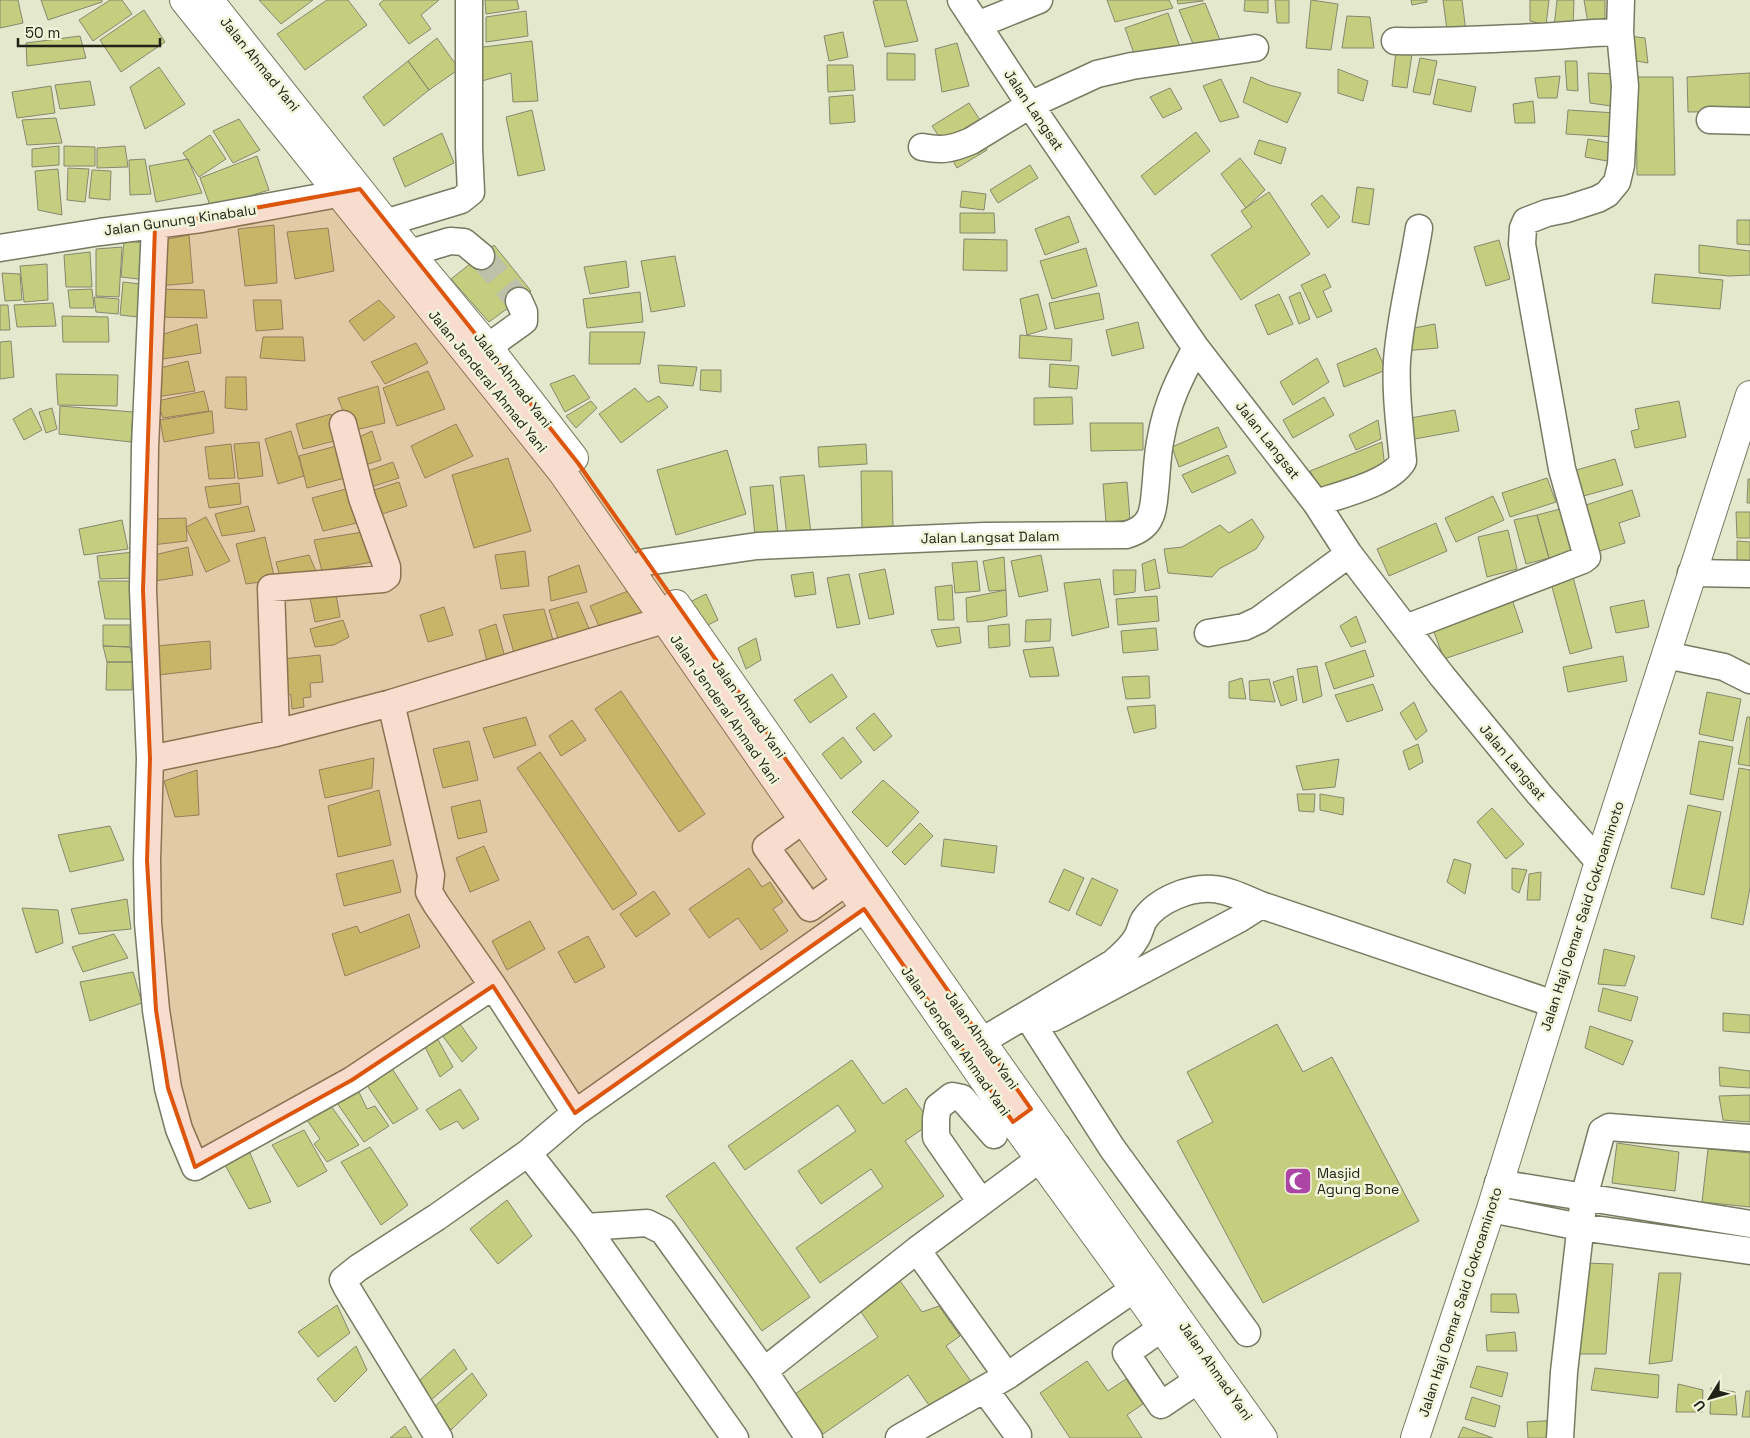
<svg xmlns="http://www.w3.org/2000/svg" width="1750" height="1438" font-family="'Space Grotesk',sans-serif">
<rect width="100%" height="100%" fill="#e4e8cd"/>
<!-- building -->
<path fill="#c5ce7f" stroke="#85886f" d="M0 0H18L23 23 0 28Z
M41 0H102V2L48 20Z
M110 0H122L132 14 93 41 79 20Z
M259 0H313L281 24Z
M327 0H348L367 25 305 70 277 34Z
M384 0H439L421 15 431 29 409 44 379 4Z
M485 0H517L519 9 486 14Z
M879 0H906L918 41 885 47 873 1Z
M1107 0H1169L1173 8 1115 22Z
M1177 0H1203V1L1178 4Z
M1245 0H1268V13L1244 11Z
M1275 0H1289V23H1277Z
M1311 0 1338 4 1331 50 1306 48Z
M1411 0H1427V2L1412 5Z
M1443 0H1462L1466 32 1447 30Z
M1530 0H1549L1546 25 1530 21Z
M1557 0H1574L1573 27H1554Z
M1584 0H1605V29H1589Z
M1205 3 1222 45 1196 51 1179 10Z
M144 10 165 42 121 72 100 40Z
M526 11 528 36 486 42V17Z
M1168 13 1181 50 1137 62 1125 28Z
M1347 16 1370 17 1374 48H1342Z
M843 32 848 57 829 61 824 36Z
M80 36 86 58 27 66 26 43Z
M1629 36 1645 38 1648 63 1630 60Z
M437 38 459 69 429 90 408 61Z
M532 41 538 101 513 102 511 73 478 82 475 48Z
M957 43 969 86 942 92 935 49Z
M1396 51 1412 54 1407 88 1392 86Z
M887 53 915 54V80H887Z
M1420 58 1437 61 1430 95 1413 92Z
M408 61 429 90 384 126 363 97Z
M1565 61H1577L1578 91 1567 90Z
M827 65H853L855 90 828 92Z
M159 67 185 104 145 129 130 87Z
M1338 69 1368 81 1363 101 1338 93Z
M1588 73 1617 74 1618 107 1590 103Z
M1750 73V111L1688 112 1687 77Z
M1560 76 1557 98H1538L1535 78Z
M1251 77 1269 85 1301 93 1287 123 1243 102Z
M1636 77H1673L1675 175H1637Z
M1221 79 1239 117 1220 122 1203 86Z
M1438 79 1476 87 1471 112 1433 104Z
M90 81 95 105 60 109 55 85Z
M51 86 55 113 17 118 12 92Z
M1170 88 1182 109 1163 118 1150 97Z
M853 95 855 122 830 124 829 97Z
M1533 101 1535 123H1515L1513 104Z
M969 103 980 120 944 144 932 126Z
M532 110 545 170 518 176 506 117Z
M1568 110 1616 113 1615 137 1566 134Z
M56 118 62 143 27 145 22 120Z
M239 119 260 150 233 163 213 131Z
M1196 132 1210 151 1155 195 1141 176Z
M442 133 454 163 405 187 393 158Z
M210 135 226 159 199 177 183 153Z
M979 137 987 150 957 168 949 154Z
M1588 139 1621 145 1618 163 1585 157Z
M1259 140 1286 148 1281 164 1254 154Z
M59 146V165L32 167V149Z
M64 146 95 147V166H64Z
M125 146 128 167 97 168V148Z
M257 156 269 190 211 208 200 178Z
M1240 158 1265 190 1246 208 1221 174Z
M145 159 151 194 130 195 129 160Z
M188 159 202 193 156 202 149 166Z
M1030 165 1038 178 998 203 990 190Z
M68 168 89 169 85 202 67 200Z
M58 169 62 215 38 210 35 171Z
M92 170 111 171 110 200 89 198Z
M1357 187 1374 189 1369 225 1352 222Z
M962 191 986 194 984 210 960 207Z
M1269 192 1310 254 1241 300 1211 255 1252 227 1241 211Z
M1322 195 1340 217 1328 228 1311 204Z
M960 213H994L995 233H960Z
M1069 216 1079 242 1045 255 1035 229Z
M1737 220H1750V245L1737 244Z
M274 225 277 283 245 286 238 229Z
M328 228 334 271 295 279 287 232Z
M189 235 193 283 157 286V241Z
M964 239 1007 240V271L963 270Z
M1499 240 1510 279 1486 286 1474 247Z
M124 241 148 243 147 280 121 277Z
M494 245 531 291 489 322 451 279Z
M1699 245 1750 251V275L1729 276 1699 273Z
M122 247 119 297 96 296V249Z
M1086 248 1097 286 1052 299 1040 261Z
M90 252 92 287H66L64 255Z
M675 256 685 306 651 312 641 261Z
M626 261 629 287 590 294 584 267Z
M47 264 48 300 24 302 20 266Z
M2 273 20 274 22 300 5 301Z
M1325 274 1331 287 1323 291 1332 311 1317 318 1301 285Z
M1655 274 1723 280 1720 309 1652 303Z
M123 282 149 285 147 318 120 315Z
M92 289 94 308H70L68 290Z
M156 289 204 290 207 318 157 317Z
M640 292 643 322 587 328 583 299Z
M1300 292 1310 319 1299 324 1289 297Z
M1099 293 1104 319 1055 329 1049 303Z
M1038 294 1047 329 1027 335 1020 299Z
M1279 294 1293 324 1268 335 1255 305Z
M94 297 119 299 118 314 96 312Z
M253 300H281L283 329 256 331Z
M379 300 395 317 364 341 349 321Z
M53 303 56 326 17 327 14 305Z
M0 305H8L10 330H0Z
M62 316 108 317 109 342H63Z
M1138 322 1144 348 1112 356 1106 330Z
M197 324 201 353 157 360 154 337Z
M1435 324 1438 348 1404 351 1403 330Z
M590 332H645L640 364H589Z
M1020 335 1072 339 1071 361 1019 358Z
M263 337H303L305 361 260 358Z
M11 341 14 377 0 379V342Z
M416 343 428 363 385 384 371 362Z
M1376 348 1386 370 1344 387 1337 364Z
M1317 358 1329 382 1293 405 1280 382Z
M188 361 195 391 156 397 152 370Z
M1050 364 1079 366 1077 389 1049 387Z
M658 365 697 367 693 386 660 383Z
M701 370H721V392L700 390Z
M428 371 445 409 397 426 383 388Z
M56 374 118 375 117 406 58 405Z
M574 375 590 398 565 412 550 384Z
M226 377H246L247 410 225 408Z
M378 386 385 423 351 431 338 398Z
M635 388 648 402 659 396 668 407 621 443 599 414Z
M204 391 209 411 163 418 157 401Z
M1072 397 1073 424 1034 425V398Z
M1324 397 1334 415 1293 438 1283 420Z
M591 401 597 408 576 428 566 416Z
M1679 401 1686 437 1635 448 1631 431 1639 429 1635 409Z
M60 406 133 412 131 442 59 434Z
M31 408 42 430 24 440 13 419Z
M52 408 57 429 46 433 39 412Z
M1455 410 1459 431 1409 440 1405 419Z
M212 411 214 433 164 442 160 420Z
M331 414 338 440 303 449 296 424Z
M1378 420 1381 439 1356 450 1349 435Z
M1090 423H1143V450L1091 451Z
M456 424 473 456 425 478 411 446Z
M1218 427 1227 447 1179 467 1172 447Z
M291 431 304 476 278 484 265 439Z
M372 431 381 460 365 465 355 439Z
M259 442 263 476 238 479 234 444Z
M1382 442 1385 468 1323 493 1310 471Z
M231 444 235 478 209 479 205 447Z
M866 444 867 464 819 467 818 447Z
M340 445 349 477 307 488 299 456Z
M727 450 746 514 676 535 657 470Z
M1228 455 1236 473 1192 493 1182 475Z
M508 458 531 531 474 548 452 475Z
M1615 459 1623 485 1580 497 1573 471Z
M393 462 399 478 368 488 362 473Z
M861 471H892L893 530H862Z
M804 475 811 533 787 536 780 477Z
M1547 478 1556 502 1510 517 1502 493Z
M1748 479H1750V503H1747Z
M399 482 407 506 376 516 368 492Z
M1127 482 1130 520 1106 522 1103 484Z
M239 483 241 504 209 508 205 487Z
M773 485 778 533 755 536 750 487Z
M350 488 361 522 323 531 312 498Z
M1632 490 1640 516 1619 523 1625 543 1597 552 1583 506Z
M1493 496 1504 520 1456 542 1445 518Z
M248 506 255 531 222 536 215 514Z
M1564 508 1576 550 1549 558 1537 515Z
M1736 512H1750V538H1737Z
M1537 515 1549 558 1526 564 1514 520Z
M206 517 230 561 206 572 186 527Z
M186 518 187 541 152 545 150 519Z
M1252 519 1264 537 1256 549 1219 569 1212 577 1168 573 1164 549 1182 547 1220 525 1229 533Z
M122 520 128 549 84 555 79 529Z
M1436 523 1447 551 1389 576 1377 549Z
M1508 530 1517 569 1487 577 1478 537Z
M369 531 378 561 322 571 314 540Z
M265 537 275 580 246 584 236 544Z
M1737 541 1750 542V562H1737Z
M188 547 193 575 155 581 150 556Z
M525 551 529 586 501 589 495 555Z
M134 552 136 578 100 579 97 556Z
M309 555 319 578 282 584 276 562Z
M1041 555 1048 591 1019 597 1011 561Z
M1004 557 1006 590 989 591 983 561Z
M1155 559 1160 588 1145 591 1142 564Z
M977 561 980 591 955 593 952 563Z
M579 565 587 592 551 601 548 577Z
M885 569 894 614 869 619 859 574Z
M1113 570H1136L1135 592 1114 595Z
M813 572 816 594 795 597 791 575Z
M849 574 860 624 837 628 827 578Z
M1573 577 1592 648 1570 654 1551 583Z
M1100 579 1109 627 1072 636 1064 583Z
M98 581H135L137 619H105Z
M952 585 954 620H938L935 587Z
M633 589 644 617 602 633 590 606Z
M1006 590 1007 616 984 621 967 622 966 598Z
M336 594 340 617 315 622 310 598Z
M706 594 718 620 700 629 688 603Z
M1157 596 1159 621 1118 625 1116 599Z
M1511 596 1523 632 1444 659 1431 624Z
M1644 600 1649 627 1616 633 1610 607Z
M578 602 592 636 560 645 549 610Z
M444 607 453 635 428 642 420 615Z
M544 609 555 647 516 660 503 615Z
M1356 616 1366 642 1351 647 1340 626Z
M1051 619 1050 641 1025 642 1026 620Z
M343 620 349 637 334 645 315 647 310 629Z
M496 624 507 665 489 669 479 630Z
M1009 624 1010 646 989 648 988 626Z
M103 625H130V647L103 646Z
M959 627 961 643 937 647 931 630Z
M1156 628 1158 650 1123 653 1121 631Z
M756 638 761 660 746 669 738 648Z
M210 641 211 669 158 675 156 646Z
M103 646 130 647 133 662H107Z
M1053 647 1059 676 1030 677 1023 650Z
M1365 650 1374 676 1334 689 1325 663Z
M320 655 323 682 310 683 311 697 303 698 304 707 292 709 291 695 285 693 282 659Z
M1623 656 1627 681 1568 692 1563 667Z
M107 662H133L132 690H106Z
M1317 666 1322 696 1303 703 1297 669Z
M832 674 847 697 810 723 794 700Z
M1149 676 1150 698 1126 699 1122 677Z
M1293 676 1297 700 1281 706 1273 682Z
M1242 678 1246 699 1229 698V682Z
M1269 679 1275 702 1250 700 1249 681Z
M1373 684 1383 710 1347 722 1335 695Z
M621 691 705 814 679 832 595 709Z
M1707 692 1741 699 1733 741 1699 734Z
M1414 702 1427 731 1416 740 1400 713Z
M1155 705 1156 728 1134 733 1127 707Z
M874 713 892 736 874 751 856 728Z
M526 717 536 745 494 758 483 728Z
M1747 717H1750V766L1738 764Z
M572 720 586 740 561 756 549 736Z
M843 737 862 762 841 779 822 754Z
M469 741 478 780 443 788 433 749Z
M1699 741 1733 747 1723 800 1690 794Z
M1418 744 1423 762 1409 770 1403 751Z
M540 752 637 894 613 910 517 768Z
M374 758 372 788 325 798 319 770Z
M1339 759 1335 787 1303 790 1296 766Z
M1739 768 1750 770V888L1743 925 1711 918Z
M197 770 199 815 175 817 164 781Z
M883 780 919 812 887 847 852 812Z
M379 790 391 845 338 857 328 806Z
M1297 794H1315L1314 812 1299 811Z
M1320 794 1344 798 1343 815 1320 810Z
M480 800 487 832 458 839 451 807Z
M1688 805 1721 812 1704 895 1671 888Z
M1492 808 1524 844 1506 859 1477 822Z
M920 823 933 836 905 865 892 852Z
M110 826 124 860 70 872 58 835Z
M944 839 997 846 994 873 941 866Z
M484 846 499 880 470 892 456 858Z
M1454 859 1471 864 1465 894 1447 882Z
M393 860 401 892 344 906 336 874Z
M749 868 762 887 770 882 783 902 773 909 788 931 761 950 738 918 709 938 689 909Z
M1512 868 1527 870 1519 893 1512 889Z
M1064 869 1084 878 1069 911 1049 902Z
M1541 872 1540 900H1527L1529 874Z
M1092 878 1118 890 1101 926 1076 914Z
M654 891 670 914 636 937 620 914Z
M127 899 131 929 79 934 71 909Z
M22 908 58 910 63 943 36 953Z
M409 914 420 947 345 976 332 934 357 926 360 933Z
M530 921 545 949 507 970 492 941Z
M114 934 128 958 83 972 72 947Z
M588 936 605 967 575 983 558 952Z
M1604 949 1635 956 1625 986 1598 984Z
M133 972 142 1003 90 1021 80 982Z
M1603 988 1638 997 1631 1021 1598 1011Z
M1723 1013 1750 1015V1033L1723 1031Z
M460 1024 477 1048 462 1062 442 1035Z
M1277 1024 1303 1072 1332 1057 1419 1221 1263 1303 1177 1141 1213 1122 1187 1072Z
M1590 1026 1633 1041 1623 1065 1585 1048Z
M437 1038 453 1067 440 1077 424 1045Z
M852 1060 883 1104 906 1088 931 1123 905 1141 944 1196 820 1283 796 1248 883 1187 871 1169 821 1204 798 1171 856 1131 838 1105 745 1170 728 1146Z
M391 1067 418 1109 393 1124 366 1084Z
M1719 1067 1750 1071V1088L1720 1086Z
M460 1089 479 1119 463 1129 457 1121 440 1130 426 1110Z
M358 1090 367 1109 375 1106 389 1126 364 1142 337 1103Z
M1750 1095V1122L1723 1120 1719 1096Z
M331 1106 359 1145 327 1162 314 1144 320 1139 307 1120Z
M304 1130 327 1171 298 1187 272 1145Z
M1617 1143 1679 1152 1675 1191 1612 1183Z
M370 1147 408 1205 381 1225 341 1162Z
M1708 1149 1750 1153V1207L1702 1202Z
M250 1153 271 1202 249 1209 224 1163Z
M714 1162 810 1297 762 1331 666 1196Z
M507 1200 532 1236 498 1264 470 1229Z
M1584 1263 1613 1264 1606 1354H1570Z
M1659 1273H1681L1672 1361 1649 1364Z
M898 1278 922 1312 939 1306 960 1336 946 1346 975 1387 935 1414 908 1375 823 1434 795 1394 878 1337 857 1306Z
M1491 1294H1516L1519 1313 1491 1312Z
M337 1305 350 1333 318 1357 298 1332Z
M1515 1332 1517 1351H1487L1486 1335Z
M356 1346 367 1370 335 1402 317 1379Z
M454 1349 467 1369 431 1400 420 1380Z
M1087 1361 1108 1391 1126 1379 1143 1404 1127 1415 1142 1438H1070L1040 1393Z
M1477 1366 1508 1373 1502 1397 1470 1387Z
M1595 1368 1659 1375 1658 1398 1591 1390Z
M472 1373 487 1395 451 1430 433 1408Z
M1678 1384 1703 1390 1702 1412H1676Z
M1711 1388 1735 1392 1737 1415 1710 1414Z
M1746 1391H1750V1417H1742Z
M1472 1397 1500 1406 1495 1427 1465 1419Z
M1557 1420 1553 1438H1528L1527 1422Z
M405 1426 412 1438H390Z
M1463 1427 1493 1438H1458Z"/>
<g fill="none" stroke-linecap="round" stroke-linejoin="round">
<!-- minor-tunnel -->
<path stroke="#bdc1a9" stroke-width="26" stroke-dasharray="26 13" stroke-linecap="butt" d="M481 256 519 301"/>
<!-- minor casing -->
<g stroke="#777b62" stroke-width="29">
<path id="minor" d="M961 0 1030 105 1196 348 1316 503 1349 554 1442 676 1539 794 1599 862
M977 25 1039 0
M1395 41C1442 42 1489 39 1536 37 1564 36 1592 32 1620 32
M1710 120 1750 121
M922 147C943 151 952 149 971 141L1030 105 1097 74 1132 66 1255 48
M385 223 461 200 471 192 469 148V0
M155 226 145 447 143 590 150 759 147 861 148 923 156 1010 168 1088 179 1129 195 1167 352 1080 493 986 575 1113
M0 248 100 232 201 219 359 190
M410 253 450 241 464 242 481 256
M488 347 524 321V312L519 301
M1316 503C1340 495 1391 483 1403 461 1400 428 1395 394 1397 361 1400 317 1412 273 1419 228
M646 562 757 546 984 536 1126 535C1136 532 1146 527 1150 517 1154 509 1154 499 1155 491 1157 473 1157 454 1161 437 1167 403 1180 377 1196 348
M1691 573 1750 574
M1406 628 1583 560 1587 557 1562 469 1522 244 1523 228 1526 221 1547 213 1567 209 1598 199 1607 194 1617 182 1621 165 1625 86 1620 32 1621 0
M1208 633 1244 627 1259 620 1349 554
M1666 655 1724 667 1750 680
M391 703 431 875 429 892 436 904 493 986
M276 733 271 588 383 579 387 576V567L362 498 343 424
M150 759 276 733 391 703 664 620
M803 820 766 847 810 908 846 882
M1053 1018 1239 919 1261 905
M1035 1028 1112 1148 1247 1333
M982 1041 1113 963C1122 955 1131 948 1137 937 1140 932 1141 925 1144 920 1157 900 1190 887 1213 889 1229 890 1246 899 1261 905L1554 1004
M1498 1183 1750 1224
M981 1202 936 1137V1118L938 1107 952 1096 962 1098 994 1135
M1491 1209 1580 1227 1750 1251
M586 1227 647 1223 663 1231 764 1371 809 1438
M917 1250 1007 1376
M1162 1328 1126 1353 1161 1405 1198 1380
M764 1371 917 1250 1057 1146
M985 1390 1018 1435
M439 1438 347 1288 343 1280 358 1268 437 1217 528 1153
M735 1438 586 1227 528 1153 575 1113 864 909
M899 1438 1007 1376 1150 1278
M1560 1438 1564 1372 1584 1197 1602 1131 1609 1127 1750 1138"/>
</g>
<!-- major casing -->
<g stroke="#777b62" stroke-width="30">
<path id="major" d="M184 0 562 472 1013 1122 1135 1290 1239 1438
M209 0 410 253 488 347 574 458
M676 604 992 1056 1263 1438"/>
</g>
<!-- highway casing -->
<g stroke="#777b62" stroke-width="30">
<path id="highway" d="M1415 1438 1491 1209 1599 862 1750 395"/>
</g>
<!-- minor -->
<use href="#minor" stroke="#fff" stroke-width="26"/>
<!-- major -->
<use href="#major" stroke="#fff" stroke-width="28"/>
<!-- highway -->
<use href="#highway" stroke="#fff" stroke-width="28"/>
</g>
<!-- marked area -->
<path fill="#de560d" fill-opacity="0.2" stroke="#de560d" stroke-width="4" stroke-linejoin="round" d="M360 189 578 463 1031 1109 1013 1122 864 909 575 1113 493 986 352 1080 195 1167 168 1088 156 1010 147 861 150 759 143 590 155 226Z"/>
<!-- icons -->
<defs>
<g id="mosque-square" transform="scale(1.4375)"><rect x="-9" y="-9" width="18" height="18" rx="4" fill="#ad45a7" stroke="#f1f5da"/><path d="M3.5-4.9A6 6 0 1 0 3.5 4.9A5 5 0 1 1 3.5-4.9Z" fill="#fff"/></g>
</defs>
<g fill-rule="evenodd">
<use href="#mosque-square" x="1298" y="1181"/>
</g>
<g text-anchor="middle" dominant-baseline="central" stroke-width="5" stroke-linejoin="round" paint-order="stroke">
<!-- street labels -->
<g font-size="14" fill="#212319" stroke="#f1f5da">
<text transform="translate(260 64) rotate(51)">Jalan Ahmad Yani</text>
<text transform="translate(1034 110) rotate(56)">Jalan Langsat</text>
<text transform="translate(180 220) rotate(-8)">Jalan Gunung Kinabalu</text>
<text transform="translate(513 380) rotate(52)">Jalan Ahmad Yani</text>
<text transform="translate(488 381) rotate(51)">Jalan Jenderal Ahmad Yani</text>
<text transform="translate(1268 440) rotate(52)">Jalan Langsat</text>
<text transform="translate(990 537) rotate(-1)">Jalan Langsat Dalam</text>
<text transform="translate(725 709) rotate(55)">Jalan Jenderal Ahmad Yani</text>
<text transform="translate(749 709) rotate(55)">Jalan Ahmad Yani</text>
<text transform="translate(1513 762) rotate(50)">Jalan Langsat</text>
<text transform="translate(1582 916) rotate(-72)">Jalan Haji Oemar Said Cokroaminoto</text>
<text transform="translate(982 1040) rotate(55)">Jalan Ahmad Yani</text>
<text transform="translate(956 1041) rotate(55)">Jalan Jenderal Ahmad Yani</text>
<text transform="translate(1460 1302) rotate(-72)">Jalan Haji Oemar Said Cokroaminoto</text>
<text transform="translate(1216 1371) rotate(55)">Jalan Ahmad Yani</text>
</g>
<!-- poi labels -->
<g font-size="14" fill="#212319" stroke="#f1f5da" text-anchor="start">
<text x="1317" y="1173">Masjid<tspan x="1317" dy="16">Agung Bone</tspan></text>
</g>
</g>
<!-- north arrow -->
<g transform="translate(1710 1398) rotate(233)" stroke="#f1f5da" stroke-width="4" paint-order="stroke">
<path d="M0-4L9 19L0 12L-9 19Z" fill="#212319"/>
<text y="-8" font-size="14" font-weight="bold" text-anchor="middle" fill="#212319">U</text>
</g>
<!-- scale -->
<path d="M18 38v8h142v-8" fill="none" stroke="#212319" stroke-width="2.5"/>
<text x="25" y="38" font-size="15" fill="#212319" stroke="#f1f5da" stroke-width="4" paint-order="stroke">50 m</text>
</svg>
